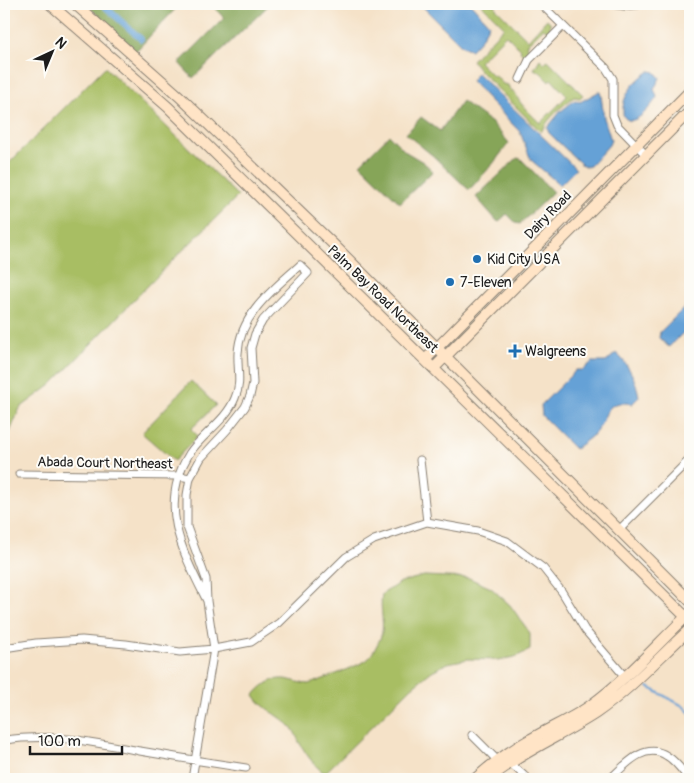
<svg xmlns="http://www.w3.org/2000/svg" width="694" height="783" font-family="Pangolin,sans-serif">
<rect width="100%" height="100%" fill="#fdfcf7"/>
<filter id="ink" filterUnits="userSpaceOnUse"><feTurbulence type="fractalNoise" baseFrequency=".02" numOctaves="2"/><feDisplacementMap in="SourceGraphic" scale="10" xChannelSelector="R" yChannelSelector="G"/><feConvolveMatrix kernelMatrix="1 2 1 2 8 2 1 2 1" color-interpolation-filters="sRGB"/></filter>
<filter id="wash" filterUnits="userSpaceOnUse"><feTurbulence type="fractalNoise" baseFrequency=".0096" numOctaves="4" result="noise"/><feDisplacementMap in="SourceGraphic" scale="20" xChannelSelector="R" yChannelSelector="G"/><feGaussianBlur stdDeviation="1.12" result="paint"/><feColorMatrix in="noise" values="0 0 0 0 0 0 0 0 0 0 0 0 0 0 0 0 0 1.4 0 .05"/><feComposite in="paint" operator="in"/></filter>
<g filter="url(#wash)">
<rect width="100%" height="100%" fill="#f5e2c8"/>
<!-- green -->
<path fill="#a8be63" stroke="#626d40" d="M481 4H497L495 7 528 40 547 19 550 22V30L548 32 544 28 526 45 531 50 525 56 520 52 521 50 506 35 479 62 493 76 495 75 503 84 508 85 510 90 516 94C518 103 533 116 540 123L567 96 551 79 549 81 540 72 534 69 540 59 544 63 548 60 583 95 580 98 574 97C561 107 549 117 541 132L480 71 472 60 504 27Z
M105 67 238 196 172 261 51 385 20 408 4 446V168Z
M191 381 216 405 191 429 198 436 174 461 142 433Z
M424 576 469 578 491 588 510 605 530 633V650L515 657 498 660 468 659 448 663 432 671 412 687 326 772H323C313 765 305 752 299 742 297 737 295 732 292 728 281 715 263 710 254 695 263 684 274 676 290 680 296 681 302 684 308 684 315 683 363 664 368 659 372 655 377 645 380 639 386 625 379 610 382 594L401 582Z"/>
<!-- forest -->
<path fill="#86a559" stroke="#51603a" d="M86 4H180L135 52Z
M211 4H270L193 78 179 63 224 18Z
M462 101 492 123 509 143 492 165 469 190 432 155 406 134 421 117 440 131Z
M389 135 406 152 423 162 433 171 400 203 360 164Z
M517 158 521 159 553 192 520 224 516 223 507 214 498 222 476 197Z"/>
<!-- water -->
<path fill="#65a1d6" stroke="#405e79" d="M420 4H471L489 24 481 39 471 50 462 46Z
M650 71 655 72 660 78 654 89 657 97C653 104 635 128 625 118 623 116 623 114 623 111 622 95 636 79 650 71Z
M477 73 576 169 560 185 531 160 520 132 471 81Z
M598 92H600L601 95 604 118 611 140 609 145 590 166 586 167 581 164 549 133 547 128 561 111 575 100 580 102Z
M690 302V326L669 347 659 338 660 332Z
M616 353C628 363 637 382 639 397L632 404C602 398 609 419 594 434 588 440 581 444 575 449L542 416 541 405 576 370H583L592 362H606Z"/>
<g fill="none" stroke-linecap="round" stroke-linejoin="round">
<!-- stream -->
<path stroke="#65a1d6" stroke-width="2" d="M648 687 683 706 690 713"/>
<!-- canal -->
<path stroke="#65a1d6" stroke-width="6" d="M102 4 141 39"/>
</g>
</g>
<g filter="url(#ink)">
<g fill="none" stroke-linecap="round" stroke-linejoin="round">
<!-- street casing -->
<g stroke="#887f72" stroke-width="9">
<path id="street" d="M541 4 606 68 613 79V115L617 125 646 155
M610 4 625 6 645 4
M520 79 529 60 563 26
M420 460 427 522
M19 474 179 476 190 478
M619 530 690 459
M4 648 36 643 82 640 126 644 180 652 214 649 251 642 279 623 346 557 374 540 427 522 478 531 507 541 543 568 562 592 585 630 626 678
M472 735 498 761 510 763 528 779
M4 740C53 733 92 742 140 751 175 757 210 763 246 768
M192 779 214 649 207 601 206 579 187 527V495L190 478 201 458 227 430 245 407 250 396 253 383 251 348 255 334 263 320 308 273 300 265C274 289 240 314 238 353 237 369 242 383 235 398 226 421 202 434 189 454 157 506 183 553 207 601
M610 779C625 765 645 741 667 756 676 761 683 772 689 779"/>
</g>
<!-- secondary casing -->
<g stroke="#887f72" stroke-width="12">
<path id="secondary" d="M50 4 168 107 690 621
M75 4 179 96 333 244 690 601
M425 360 690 91
M434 368 690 111
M475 779C492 764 511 750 531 739 551 727 573 718 591 705 628 678 657 644 690 613
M489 779C521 752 561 736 596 713 631 689 659 657 690 629"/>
</g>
<!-- street -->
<use href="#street" stroke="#fff" stroke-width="7"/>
<!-- secondary -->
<use href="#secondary" stroke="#ffe4c6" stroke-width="10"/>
</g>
</g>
<!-- markers -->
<g fill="#1f6fb2" stroke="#fdfcf7" stroke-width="2">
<circle cx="477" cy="259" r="5"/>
<circle cx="450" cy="282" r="5"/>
<path d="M512.5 343.5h5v5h5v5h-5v5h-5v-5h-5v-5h5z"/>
</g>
<g text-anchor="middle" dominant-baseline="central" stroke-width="4" stroke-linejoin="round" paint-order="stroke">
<!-- street labels -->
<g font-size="14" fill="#1c1c1c" stroke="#fdfcf7">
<text transform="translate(548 215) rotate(-46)">Dairy Road</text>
<text transform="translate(383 299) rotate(44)">Palm Bay Road Northeast</text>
<text transform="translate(105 463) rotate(1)">Abada Court Northeast</text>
</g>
<!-- poi labels -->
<g font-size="14" fill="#1c1c1c" stroke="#fdfcf7" text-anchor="start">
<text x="487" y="259">Kid City USA</text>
<text x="460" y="282">7-Eleven</text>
<text x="525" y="351">Walgreens</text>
</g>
</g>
<!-- margin -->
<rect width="694" height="783" fill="none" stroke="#fdfcf7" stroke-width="20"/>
<!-- north arrow -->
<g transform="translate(52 52) rotate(44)" stroke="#fdfcf7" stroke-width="4" paint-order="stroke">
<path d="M0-4L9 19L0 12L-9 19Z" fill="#1c1c1c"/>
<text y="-8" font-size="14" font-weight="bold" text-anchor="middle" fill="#1c1c1c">N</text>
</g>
<!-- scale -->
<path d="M30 746v8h92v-8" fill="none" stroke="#1c1c1c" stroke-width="2.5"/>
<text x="38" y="746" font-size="15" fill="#1c1c1c" stroke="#fdfcf7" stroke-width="4" paint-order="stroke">100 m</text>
</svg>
